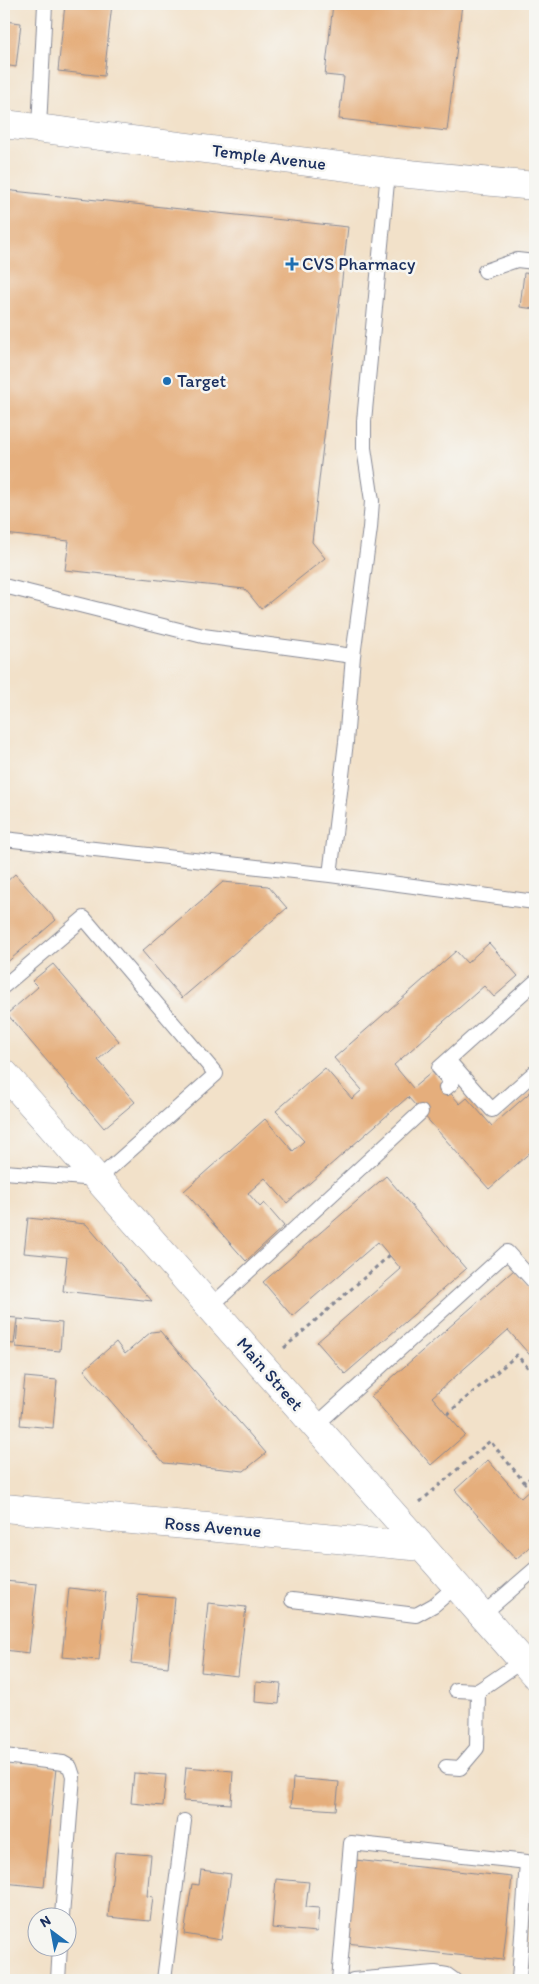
<svg xmlns="http://www.w3.org/2000/svg" width="539" height="1984" font-family="Itim,sans-serif">
<rect width="100%" height="100%" fill="#f6f6f2"/>
<filter id="ink" filterUnits="userSpaceOnUse"><feTurbulence type="fractalNoise" baseFrequency=".02" numOctaves="2"/><feDisplacementMap in="SourceGraphic" scale="10" xChannelSelector="R" yChannelSelector="G"/><feConvolveMatrix kernelMatrix="1 2 1 2 8 2 1 2 1" color-interpolation-filters="sRGB"/></filter>
<filter id="wash" filterUnits="userSpaceOnUse"><feTurbulence type="fractalNoise" baseFrequency=".0096" numOctaves="4" result="noise"/><feDisplacementMap in="SourceGraphic" scale="20" xChannelSelector="R" yChannelSelector="G"/><feGaussianBlur stdDeviation="1.12" result="paint"/><feColorMatrix in="noise" values="0 0 0 0 0 0 0 0 0 0 0 0 0 0 0 0 0 1.4 0 .05"/><feComposite in="paint" operator="in"/></filter>
<g filter="url(#wash)">
<rect width="100%" height="100%" fill="#f2e1c9"/>
<g id="blocks">
<!-- building -->
<path fill="#e5ae7b" d="M65 4H112L104 76 58 71Z
M333 4H462L447 131 339 119 344 77 325 75Z
M4 21 21 23 16 67 4 65Z
M4 190 348 227 312 542 325 558 261 609 245 589 65 570 69 541 4 534Z
M524 273 535 274V309L520 307Z
M15 874 56 920 4 965V884Z
M223 882 268 886 287 908 182 998 142 951Z
M489 943 518 976 494 997 484 986 394 1065 413 1088 432 1072 460 1104 467 1098 492 1126 535 1088V1148L489 1189 408 1097 287 1203 265 1178 248 1193 260 1207 264 1203 284 1226 246 1261 184 1191 265 1119 293 1151 304 1141 276 1111 325 1068 352 1099 362 1090 334 1058 456 951 467 963Z
M53 964 119 1041 98 1060 135 1102 104 1128 7 1014 38 987 32 981Z
M386 1176 466 1269 345 1374 317 1342 401 1269 378 1242 292 1316 263 1282Z
M28 1218 86 1224 152 1301 63 1291 67 1257 24 1253Z
M514 1270 535 1294V1361L508 1330 432 1397 465 1435 431 1465 371 1396Z
M4 1317 17 1318 14 1344 4 1343Z
M18 1319 62 1323 60 1351 16 1347Z
M160 1331 266 1453 244 1471 164 1463 84 1370 116 1342 125 1354 151 1332Z
M4 1376 7 1377 5 1396H4Z
M25 1377 57 1380 53 1428 20 1425Z
M488 1460 521 1498 535 1485V1542L516 1559 455 1490Z
M4 1581 37 1584 29 1653 4 1650Z
M69 1588 106 1592 99 1660 62 1657Z
M138 1595 175 1598 168 1667 131 1663Z
M208 1603 246 1607 238 1676 201 1672Z
M256 1682 281 1684 279 1704 255 1702Z
M4 1763 56 1768 44 1887 4 1883Z
M186 1767 233 1771 231 1804 183 1801Z
M134 1773 166 1775 163 1806 131 1803Z
M293 1778 339 1782 336 1810 291 1807Z
M115 1852 151 1855 147 1896 153 1897 150 1921 108 1917Z
M355 1860 512 1877 503 1960 346 1943Z
M201 1870 231 1874 221 1940 184 1934 192 1884 199 1885Z
M276 1879 309 1882 306 1907 319 1908 317 1932 272 1928Z
M534 1904H535V1928L532 1927Z"/>
</g>
</g>
<g filter="url(#ink)">
<use href="#blocks" fill-opacity="0" stroke="#868894" stroke-width="1"/>
<g fill="none" stroke-linecap="round" stroke-linejoin="round">
<!-- lane casing -->
<g stroke="#868894" stroke-width="16">
<path id="lane" d="M39 128 45 4
M485 271 517 260 535 262
M4 586 203 636 353 656 346 742 330 875 4 839
M353 656 370 528 372 501 364 448V421L388 172
M330 875 535 902
M4 986 84 918 216 1074 98 1179 4 1172
M448 1060 492 1110 535 1072
M446 1088 452 1083 439 1068 535 982
M210 1307 421 1112
M315 1426 507 1252 535 1283
M292 1600 416 1615 434 1605 456 1586
M482 1615 535 1569
M456 1690 478 1691 522 1661
M4 1756 63 1763 70 1767 73 1776 62 1916
M446 1767 460 1768 477 1748 478 1691
M58 1980 60 1946
M164 1980 184 1821
M339 1980 351 1843 527 1862 519 1980
M353 1980 435 1973 447 1975 454 1980"/>
</g>
<!-- street casing -->
<g stroke="#868894" stroke-width="29">
<path id="street" d="M4 124 388 172 535 186
M4 1508 422 1547"/>
</g>
<!-- secondary casing -->
<g stroke="#868894" stroke-width="29">
<path id="secondary" d="M4 1073 535 1675"/>
</g>
<!-- path -->
<path stroke="#868894" stroke-width="3" stroke-dasharray="4 4" stroke-linecap="butt" d="M284 1348 390 1255
M447 1414 517 1355 535 1376
M420 1502 490 1441 525 1483 535 1473"/>
<!-- lane -->
<use href="#lane" stroke="#fff" stroke-width="14"/>
<!-- street -->
<use href="#street" stroke="#fff" stroke-width="28"/>
<!-- secondary -->
<use href="#secondary" stroke="#fff" stroke-width="28"/>
</g>
</g>
<!-- markers -->
<g fill="#1f6fb2" stroke="#f6f6f2" stroke-width="2">
<path d="M289.5 256.5h5v5h5v5h-5v5h-5v-5h-5v-5h5z"/>
<circle cx="167" cy="381" r="5"/>
</g>
<g text-anchor="middle" dominant-baseline="central" stroke-width="5" stroke-linejoin="round" paint-order="stroke">
<!-- street labels -->
<g font-size="18" fill="#1b2f5e" stroke="#f6f6f2">
<text transform="translate(269 157) rotate(7)">Temple Avenue</text>
<text transform="translate(270 1374) rotate(49)">Main Street</text>
<text transform="translate(213 1527) rotate(5)">Ross Avenue</text>
</g>
<!-- poi labels -->
<g font-size="18" fill="#1b2f5e" stroke="#f6f6f2" text-anchor="start">
<text x="302" y="264">CVS Pharmacy</text>
<text x="177" y="381">Target</text>
</g>
</g>
<!-- margin -->
<rect width="539" height="1984" fill="none" stroke="#f6f6f2" stroke-width="20"/>
<!-- north arrow -->
<g transform="translate(52 1932) rotate(328)"><circle r="24" fill="#f6f6f2" stroke="#9ea6b7"/>
<path d="M0-4L9 19L0 12L-9 19Z" fill="#1f6fb2"/>
<text y="-8" font-size="14" font-weight="bold" text-anchor="middle" fill="#1b2f5e">N</text>
</g>
</svg>
